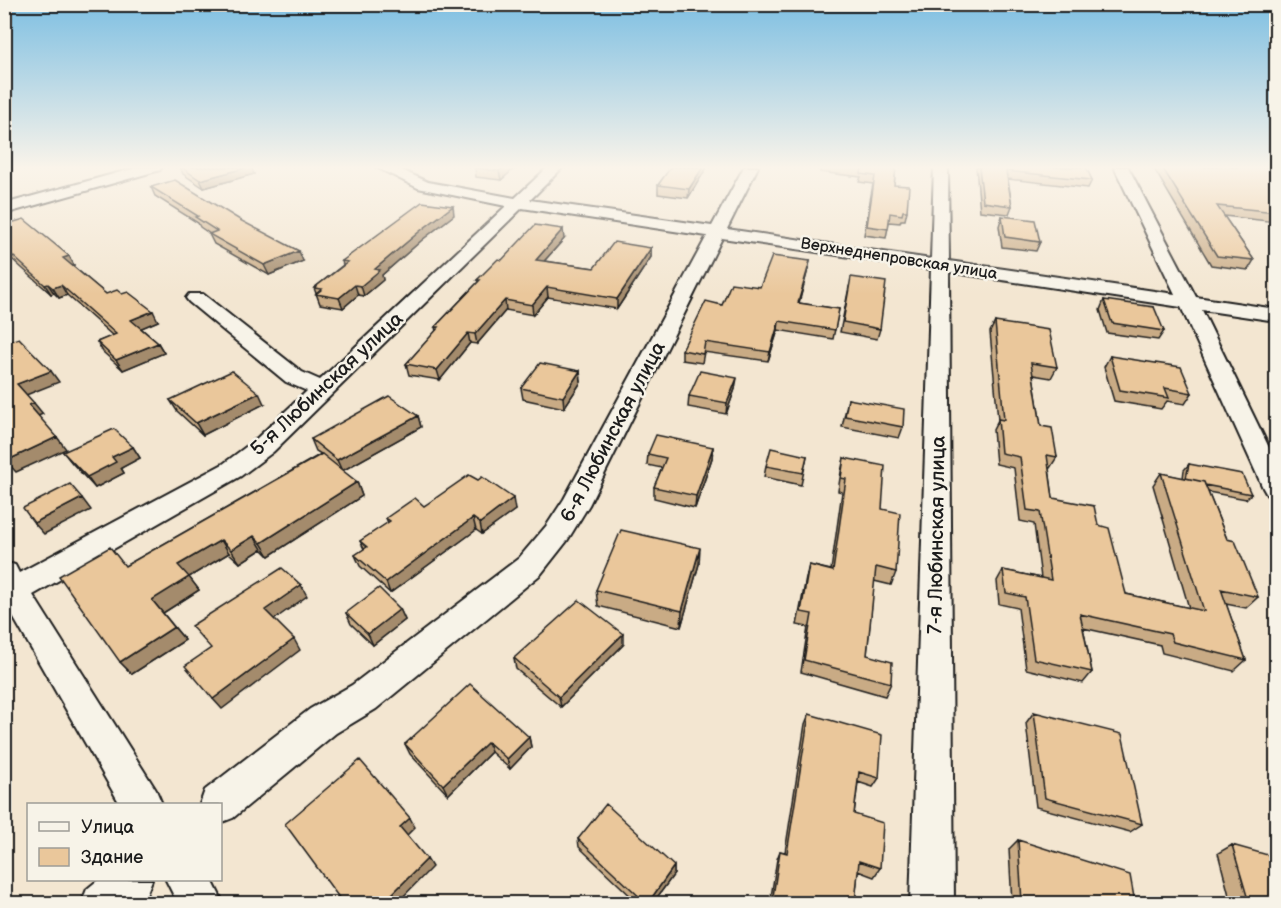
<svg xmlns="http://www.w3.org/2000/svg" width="1281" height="908" font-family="'Balsamiq Sans',sans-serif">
<rect width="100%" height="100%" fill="#f3e6d1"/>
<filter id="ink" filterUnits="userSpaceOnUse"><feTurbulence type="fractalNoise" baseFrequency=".0167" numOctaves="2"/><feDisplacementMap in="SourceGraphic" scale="12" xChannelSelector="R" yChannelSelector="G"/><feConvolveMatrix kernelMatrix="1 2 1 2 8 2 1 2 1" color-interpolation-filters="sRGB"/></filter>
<g filter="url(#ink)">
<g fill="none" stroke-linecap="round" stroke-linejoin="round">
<!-- minor casing -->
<g stroke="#1c1c1c" stroke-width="4">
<path id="minor" d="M139 167H162L160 170 4 214V204Z
M376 167H395L428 182 515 198 548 167H563L530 200 712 226 744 167H758L727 229 931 259 934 167H948L949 261 1175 294 1114 167H1128L1196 297 1276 309V321L1202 310 1276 462V497L1267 495 1263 488 1181 307 949 272 954 904H910L931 269 722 238 589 505 567 541 541 574 376 709 336 733 233 818 220 823V804H200L205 790 310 709 352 685 519 558 547 525 564 499 707 236 522 208 273 452 241 476 33 595 156 790 162 804H120L8 608 4 609V562L15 565 19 573 223 464 255 440 307 391 286 382 189 302 186 298 189 294H203L302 372 320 380 506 206 418 188Z
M98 880H152L146 895 136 904H81L87 889Z
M166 880H212L224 904H178Z"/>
</g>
<!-- minor -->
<use href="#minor" fill="#f7f3e8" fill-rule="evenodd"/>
</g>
<!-- wall -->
<path fill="#c9ab85" stroke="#1c1c1c" stroke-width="1.5" d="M180 167H251L254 174 204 188 183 174Z
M516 167 501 180 476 177 475 168Z
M671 167H707L688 198 658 194V185Z
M821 167H896L894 185 907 211 905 220H901L900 223 889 222 886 238 864 235 873 184 859 182 861 177 820 172Z
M976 167H1086L1092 180 1088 188 1008 179 1012 206 1009 214 980 211Z
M1153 167H1275L1276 169V222L1224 216 1254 260 1248 270 1211 265Z
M151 187 303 261 269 275 214 244 209 234H210L200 227 198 223 155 196Z
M454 215 422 240 382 275 383 280 364 296 358 295 343 308 320 304 314 288 343 265 342 261Z
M1002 216 1040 242 1036 251 1002 247 999 226Z
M4 225 74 265 73 266 106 294 158 321 141 328 158 343 164 353 123 370 103 352 97 342 113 336 67 295 59 298 54 293 51 294 4 252Z
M564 239 544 261 594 268 651 248V257L617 309 548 297 533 315 506 310 477 344 470 343 440 380 409 375 406 364 436 331 435 327 478 282 477 280 502 260Z
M810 261 799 303 839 309 833 339 778 330 768 361 704 352 702 363 682 360V350L760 287Z
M849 287 880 329 877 339 840 332Z
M1104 300 1164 331 1158 340 1107 333 1100 310Z
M995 322 1057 367 1051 378 1033 375 1041 426 1057 457 1050 468H1049L1053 498 1098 525 1126 594 1189 608 1153 485 1161 473 1183 478 1184 470 1189 464 1251 494 1246 499 1208 492 1227 539 1258 597 1246 608 1226 604 1246 660 1234 671 1162 653 1160 645 1083 628 1092 672 1083 683 1026 669 1018 608 999 604 997 581 1003 570 1041 578 1034 524 1020 521 1014 468 996 464 993 430 998 420 990 332Z
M1110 356 1192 393 1185 404 1167 401 1161 409 1114 401 1104 367Z
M580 371 581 382 564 408 523 399 521 388Z
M735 389 726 414 688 407 689 396Z
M848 399 903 427 899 438 842 427Z
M170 400 264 404 203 435 177 411Z
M418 416 421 427 342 471 357 482 362 496 269 556 262 549 240 563 229 553 189 577 199 590 163 613 185 640 132 674 120 662 125 566 321 454 316 451 311 439Z
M133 447 140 458 121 468 124 473 95 488 72 463 63 452Z
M713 447 712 458 695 508 654 498V487L662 468 647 465 648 454Z
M807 456 801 485 764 477 766 466Z
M844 458 882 509 896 572 891 585 874 581 867 655 891 683 885 696 801 672 808 627 797 625 806 578 809 565 831 570 842 492 838 491 841 472Z
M478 480 515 510 482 534 476 530 390 593 360 566 355 555 364 549 360 541 388 523 386 518 424 506Z
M699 564 681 627 598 606 596 590Z
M400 609 405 620 373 645 351 624 346 613Z
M623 645 561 707 516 669 514 658Z
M1034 712 1142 824 1130 832 1036 807 1026 723Z
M809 714 879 778 873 787 858 782 854 814 880 868 874 877 858 871 855 903H770L777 859 780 851 785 852 805 724Z
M529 737 531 747 510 769 491 752 448 795 410 754 405 744Z
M578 839 674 866V874L653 903H638L579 847Z
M1018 840 1135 903H1012L1009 849Z
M1232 845 1276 903H1231L1218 853Z"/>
<!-- shaded-wall -->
<path fill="#a48b6c" stroke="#1c1c1c" stroke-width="1.5" d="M249 167H251L254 174 204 188 200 180Z
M505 167H516L501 180 499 171Z
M703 167H707L688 198 689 189Z
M453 206 454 215 422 240 382 275 383 280 364 296 361 286 375 269 420 231Z
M563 229 564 239 537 269 536 260Z
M651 248V257L617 309V299Z
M299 251 303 261 269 275 264 265Z
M69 256 74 265 69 267 63 258Z
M810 261 808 270 796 312 798 303Z
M48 284 54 293 51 294 45 285Z
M61 285 67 295 59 298 53 288Z
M355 285 358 295 343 308 339 298Z
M547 287 548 297 533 315 532 305Z
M505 300 506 310 477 344 475 334Z
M153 311 158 321 137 330 131 320Z
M779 321 778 330 768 361 770 352Z
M468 333 470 343 440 380 437 370Z
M158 343 164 353 123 370 116 360Z
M51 371 59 382 26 395 17 384Z
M580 371 581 382 564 408 563 397Z
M737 378 735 389 726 414 727 403Z
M259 393 264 404 203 435 196 423Z
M34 403 43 414 38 416 29 405Z
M418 416 421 427 342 471 337 460Z
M57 437 66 449 16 472 6 461Z
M133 447 140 458 121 468 124 473 95 488 87 477 112 457Z
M713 447 712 458 695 508 696 496Z
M357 482 362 496 269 556 261 543Z
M82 498 91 510 44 534 34 523Z
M513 498 515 510 482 534 480 523Z
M473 518 476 530 390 593 386 582Z
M254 536 262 549 240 563 231 550Z
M221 540 229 553 189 577 199 590 163 613 152 600 178 565Z
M700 548 699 564 681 627 682 611Z
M301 585 307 596 272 621 265 610Z
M400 609 405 620 373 645 368 634Z
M174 627 185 640 132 674 120 662Z
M623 634V645L561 707 559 697Z
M294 639 300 650 222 709 213 699Z
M529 737 531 747 510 769 507 759Z
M488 742 491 752 448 795 443 785Z
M410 818 415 827 406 836 400 827Z
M427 859 432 867 397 903H383Z
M674 866V874L653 903H648Z"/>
<!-- building -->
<path fill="#eac79b" stroke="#1c1c1c" stroke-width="1.5" d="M181 167H249L200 180Z
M476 167H505L499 171 475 168Z
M671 167H703L689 189 658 185Z
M850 167H896L894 185 909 186 907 211H903L902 215 890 213 888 229 867 226 875 176 861 174 862 168Z
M979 167H1086L1092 180 1006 171 1012 206 983 202Z
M1162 167H1275L1276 169V212L1217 206 1254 260 1217 256Z
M175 180 240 220 299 251 264 265 209 234 217 231 195 217 198 216 151 187Z
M422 202 453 206 420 231 375 269 380 270 361 286 355 285 339 298 316 294 322 289 314 288 348 262 342 261Z
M1002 216 1035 220 1040 242 1005 237Z
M24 219 69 256 63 258 106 294 117 290 122 294 128 292 153 311 131 320 158 343 116 360 97 342 116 334 61 285 53 288 48 284 45 285 4 248V225Z
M535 225 563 229 536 260 594 268 614 242 651 248 617 299 547 287 532 305 505 300 475 334 468 333 437 370 406 364 439 327H435L480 280H477L498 259 502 260Z
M772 256 810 261 798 303 839 309 835 330 779 321 770 352 705 342 703 354 682 350 706 301 722 305 731 283 760 287Z
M851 277 886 282 880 329 843 322Z
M1104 300 1154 307 1164 331 1112 323Z
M995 322 1049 330 1057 367 1031 363 1041 426 1052 428 1057 457 1047 455 1053 498 1094 506 1098 525 1109 528 1126 594 1204 611 1161 473 1204 482 1227 539 1235 541 1258 597 1221 589 1246 660 1173 642 1170 634 1080 614 1092 672 1034 659 1025 597 1006 593 1003 570 1051 580 1040 512 1027 510 1020 457 1001 453 998 419 1004 420Z
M19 338 51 371 17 384 34 403 29 405 57 437 6 461 4 458V343Z
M1110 356 1181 367 1192 393 1165 388 1169 398 1120 390Z
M540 363 580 371 563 397 521 388Z
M232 371 259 393 196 423 170 400Z
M700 371 737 378 727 403 689 396Z
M389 396 418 416 337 460 311 439Z
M848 399 904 409 903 427 845 416Z
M114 429 133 447 112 457 116 462 87 477 63 452Z
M656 435 713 447 696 496 654 487 666 458 648 454Z
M771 448 807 456 803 473 766 466Z
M322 454 357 482 261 543 254 536 231 550 221 540 178 565 189 577 152 600 174 627 120 662 59 576 110 547 125 566Z
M844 458 885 466 882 509 900 513 896 572 876 567 867 655 892 662 891 683 804 660 812 614 801 612 809 565 833 571 846 479 841 478Z
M1189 464 1242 474 1251 494 1205 485 1204 482 1186 478Z
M469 475 478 480 482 477 513 498 480 523 473 518 386 582 355 555 367 547 360 541 390 521 386 518 415 498 424 506Z
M70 484 82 498 34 523 23 508Z
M621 530 700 548 682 611 596 590Z
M282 568 301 585 265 610 294 639 213 699 185 666 211 648 191 626Z
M379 588 400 609 368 634 346 613Z
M579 600 623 634 559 697 514 658Z
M470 684 529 737 507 759 488 742 443 785 405 744Z
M1034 712 1122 734 1142 824 1045 798Z
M809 714 882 735 879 778 859 772 854 814 883 823 880 868 859 861 855 903H772L780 851 787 853Z
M360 760 410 818 400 827 427 859 383 903H343L285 824Z
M606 804 674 866 648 903H646L578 839Z
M1018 840 1130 875 1135 903H1027L1022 902Z
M1232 845 1275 857 1276 861V903H1249Z"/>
</g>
<!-- sky -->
<linearGradient id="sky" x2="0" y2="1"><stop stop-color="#7ebfe2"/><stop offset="0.57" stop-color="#faf4ea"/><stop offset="1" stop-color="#faf4ea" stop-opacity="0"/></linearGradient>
<rect width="1281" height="294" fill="url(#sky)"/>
<g text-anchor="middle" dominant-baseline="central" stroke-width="5" stroke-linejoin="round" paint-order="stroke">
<!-- far-street labels -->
<g font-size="16" fill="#1c1c1c" stroke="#f7f3e8">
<text transform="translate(899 259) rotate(9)">Верхнеднепровская улица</text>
</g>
<!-- street labels -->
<g font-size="20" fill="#1c1c1c" stroke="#f7f3e8">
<text transform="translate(327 384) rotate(-43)">5-я Любинская улица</text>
<text transform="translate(613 432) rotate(-62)">6-я Любинская улица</text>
<text transform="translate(937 535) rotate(-89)">7-я Любинская улица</text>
</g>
</g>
<!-- margin -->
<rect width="1281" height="908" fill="none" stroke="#f7f3e8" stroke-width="24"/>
<rect x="12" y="12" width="1257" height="884" fill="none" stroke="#1c1c1c" stroke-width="2" filter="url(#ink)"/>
<!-- legend -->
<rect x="27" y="803" width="195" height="78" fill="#f7f3e8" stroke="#9f9d96" stroke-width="1.5"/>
<rect x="39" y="822" width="30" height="9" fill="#f7f3e8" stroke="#9f9d96" stroke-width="1.5"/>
<text x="81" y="833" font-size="18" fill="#1c1c1c">Улица</text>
<rect x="39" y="848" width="30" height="18" fill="#eac79b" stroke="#9f9d96" stroke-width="1.5"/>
<text x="81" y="863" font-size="18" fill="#1c1c1c">Здание</text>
</svg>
